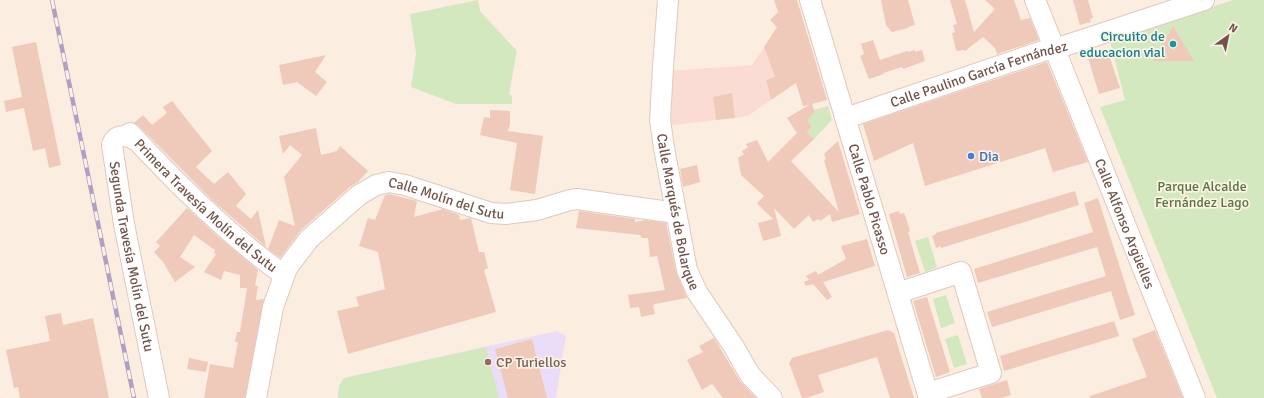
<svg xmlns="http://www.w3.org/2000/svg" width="1264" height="398" font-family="Signika,sans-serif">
<rect width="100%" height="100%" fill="#fbeee0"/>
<!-- commercial -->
<path fill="#fbdcd4" d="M764 47 775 77 766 80 771 100 748 116 735 118 732 94 713 97 716 120 665 126 668 71 752 65Z"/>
<!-- education -->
<path fill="#ebddf7" d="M557 331 566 336 556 398H338L339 386 344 378Z"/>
<!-- green -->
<path fill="#d4e8c0" d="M478 0 480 11 517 51 509 94 512 96V104H456L411 87 416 54 410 14Z
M1233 0H1264V398H1217L1100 107 1125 100 1110 41Z
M828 106 832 120 814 139 807 132 812 127 807 120 815 113 814 110Z
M928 237 937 267 925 272 915 241Z
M946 295 955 323 941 328 933 299Z
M958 335 967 364 954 368 945 339Z
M486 347 499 398H338L339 386 344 378Z"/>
<!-- building -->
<path fill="#efc9b9" d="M774 0H797L827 100 812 104 815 113 807 120 812 127 807 132 814 139 791 161 839 212 824 160 826 159 824 154 838 141 860 214 832 222 830 214 820 221 818 219 813 222 809 215 794 229 774 208 781 236 763 241 758 223 773 219 757 203 764 196 741 175 738 158 744 154 742 151 748 147 746 144 757 140 768 162 797 133 787 118 809 105 803 106 796 83 771 100 766 80 775 77 764 47 777 27 770 20 778 12Z
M881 0H908L915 25 908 27V28L892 32 886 25Z
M950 0H965L974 32 995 9 985 0H1014L1021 20 1030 18 1039 40 997 54 995 48 983 37 965 51 963 50 958 51 956 50 952 33 955 32 953 25 957 24Z
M1073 0H1088L1093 18 1090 19 1091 22 1080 25Z
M1173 26 1194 61H1153Z
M873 40 880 60 907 51 908 52 915 50V52L922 50 925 61 903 69 902 67 883 73 884 74 869 79 860 56 864 54 861 44Z
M36 42 61 165 49 168 45 148 33 151 24 108 6 112 4 101 22 97 12 47Z
M1108 52 1120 88 1099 94 1088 58Z
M326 55 315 72 327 82 316 96 297 82 283 85 279 65Z
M1047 62 1088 162 1053 172 1045 148 925 186 913 143 874 161 863 124Z
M732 93 735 118 716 120 713 97Z
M172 101 212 151 196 167 214 184 228 172 246 194 236 206 251 219 258 210 266 247 212 200 138 125 134 123 143 115 152 125 167 113 163 107Z
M490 110 510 111V124L508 131 543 136 535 194 510 190 517 143 480 135 484 117 490 118Z
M316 128 321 155 337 151 340 146 368 171 358 182 351 186 301 230 281 257H279L268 249 279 220 295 226 284 177 302 155 290 145 283 154 279 136Z
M697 165 700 182 683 187 680 169Z
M1075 191 1079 205 941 248V246L936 248 932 236 936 234V233Z
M389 194 417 201 414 217 443 209 459 215 460 220 471 218 479 252H484L488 268 484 270 496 312 348 354 337 311 359 306 356 297 385 289 378 252 359 246 368 218 375 220 385 195Z
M1098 198 1135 315 1120 320 1111 291 992 327 987 312 1106 276 1097 247 978 283 974 269 1093 232 1084 203Z
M187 208 216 235 258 270 255 286H258L256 300 264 299 245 398H204L210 364 233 368 238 342H235L237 332H240L247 288H240V275L224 271 221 280 204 272 216 254 214 253 215 250 194 235 180 257 195 267 175 282 163 262 154 252 160 246 156 242Z
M579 211 635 219V222L645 220 666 223 676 272 687 298 655 304 653 306 655 314 641 317 639 307 630 308 628 295 665 290 657 256 650 257 648 238H642L640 235 576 228Z
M899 211 900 214 904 213 907 221 910 231 908 232 920 273 907 277 889 214Z
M867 239 875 266 823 282 832 297 827 300 813 284 806 286 804 282 809 280 806 276 816 271 818 275 846 259 841 246Z
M927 297 950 372 936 377 913 301Z
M61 313 63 325 93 318 109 398H20L18 387 14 388 6 350 50 341 45 316Z
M1114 321 1119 336 1004 371 1000 356Z
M888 330 894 333 914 398H890L877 357 818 375 824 392 806 398H802L789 363 792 358Z
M1155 330 1183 398H1090V396L1147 377 1132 339Z
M714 338 740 381 756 398H723L712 384 702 390 687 360 703 352 699 346Z
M532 339 547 398H508L495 349Z
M189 358 208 362 206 372 187 369Z
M1007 380 1011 395 1002 398H982L979 389Z"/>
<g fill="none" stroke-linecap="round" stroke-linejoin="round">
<!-- minor casing -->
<g stroke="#dfc9bd" stroke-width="22">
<g id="minor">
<path id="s1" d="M668 0 663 67 660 120 664 148 687 270 697 292 734 347 750 375 772 398"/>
<path id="s2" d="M810 0 929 398"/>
<path id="s3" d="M1035 0 1195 398"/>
<path id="s4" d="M846 118 1043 51 1055 49 1204 0"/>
<path id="s5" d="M130 133C177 184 228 235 284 275"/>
<path id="s6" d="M136 140C127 135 116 133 112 145L124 224 159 398"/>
<path d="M898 293 961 272 991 373 928 393"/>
<path id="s7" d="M256 398 273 307 287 268 309 239 359 195 376 185 389 182 405 185 491 213 506 214 537 210 570 200 577 199 676 213"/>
</g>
</g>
<!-- minor -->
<use href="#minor" stroke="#fff" stroke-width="20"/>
<!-- rail casing -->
<g stroke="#afa0c3" stroke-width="4.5">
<path id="rail" d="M52 0 134 398"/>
</g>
<!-- rail -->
<use href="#rail" stroke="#fef2e6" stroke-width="3" stroke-dasharray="9" stroke-linecap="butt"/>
</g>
<!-- markers -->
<circle fill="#0f9aa8" stroke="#fef2e6" stroke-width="1.5" cx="1173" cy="44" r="4"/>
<circle fill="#3f7fe0" stroke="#fef2e6" stroke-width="1.5" cx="971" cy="156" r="4"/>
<circle fill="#8d6e63" stroke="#fef2e6" stroke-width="1.5" cx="488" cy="362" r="4"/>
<g text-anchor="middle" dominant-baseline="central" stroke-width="3.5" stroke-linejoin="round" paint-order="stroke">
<!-- culture labels -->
<g font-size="14" fill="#0d838f" stroke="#fef2e6" text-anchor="end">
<text x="1165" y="36">Circuito de<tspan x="1165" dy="16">educacion vial</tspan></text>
</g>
<!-- street labels -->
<g font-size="14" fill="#715349" stroke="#fef2e6">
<text stroke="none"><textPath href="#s4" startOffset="140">Calle Paulino García Fernández</textPath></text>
<text stroke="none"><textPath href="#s7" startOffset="330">Calle Molín del Sutu</textPath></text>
<text stroke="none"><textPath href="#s2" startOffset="208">Calle Pablo Picasso</textPath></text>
<text stroke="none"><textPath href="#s5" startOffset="105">Primera Travesía Molín del Sutu</textPath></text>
<text stroke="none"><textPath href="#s1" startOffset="214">Calle Marqués de Bolarque</textPath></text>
<text stroke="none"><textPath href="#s3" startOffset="241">Calle Alfonso Argüelles</textPath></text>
<text stroke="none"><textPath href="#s6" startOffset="142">Segunda Travesía Molín del Sutu</textPath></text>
</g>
<!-- shop labels -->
<g font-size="14" fill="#366cbe" stroke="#fef2e6" text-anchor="start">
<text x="979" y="156">Dia</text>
</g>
<!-- park labels -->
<g font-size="14" fill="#567742" stroke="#fef2e6">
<text x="1202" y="186">Parque Alcalde<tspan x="1202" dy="16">Fernández Lago</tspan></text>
</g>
<!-- education labels -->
<g font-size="14" fill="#785e54" stroke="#fef2e6" text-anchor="start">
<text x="496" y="362">CP Turiellos</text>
</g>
</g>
<!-- north arrow -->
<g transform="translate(1228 36) rotate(33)" stroke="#fef2e6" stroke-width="3" paint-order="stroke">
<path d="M0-3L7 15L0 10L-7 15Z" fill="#715349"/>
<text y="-6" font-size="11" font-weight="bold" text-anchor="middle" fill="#715349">N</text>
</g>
</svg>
